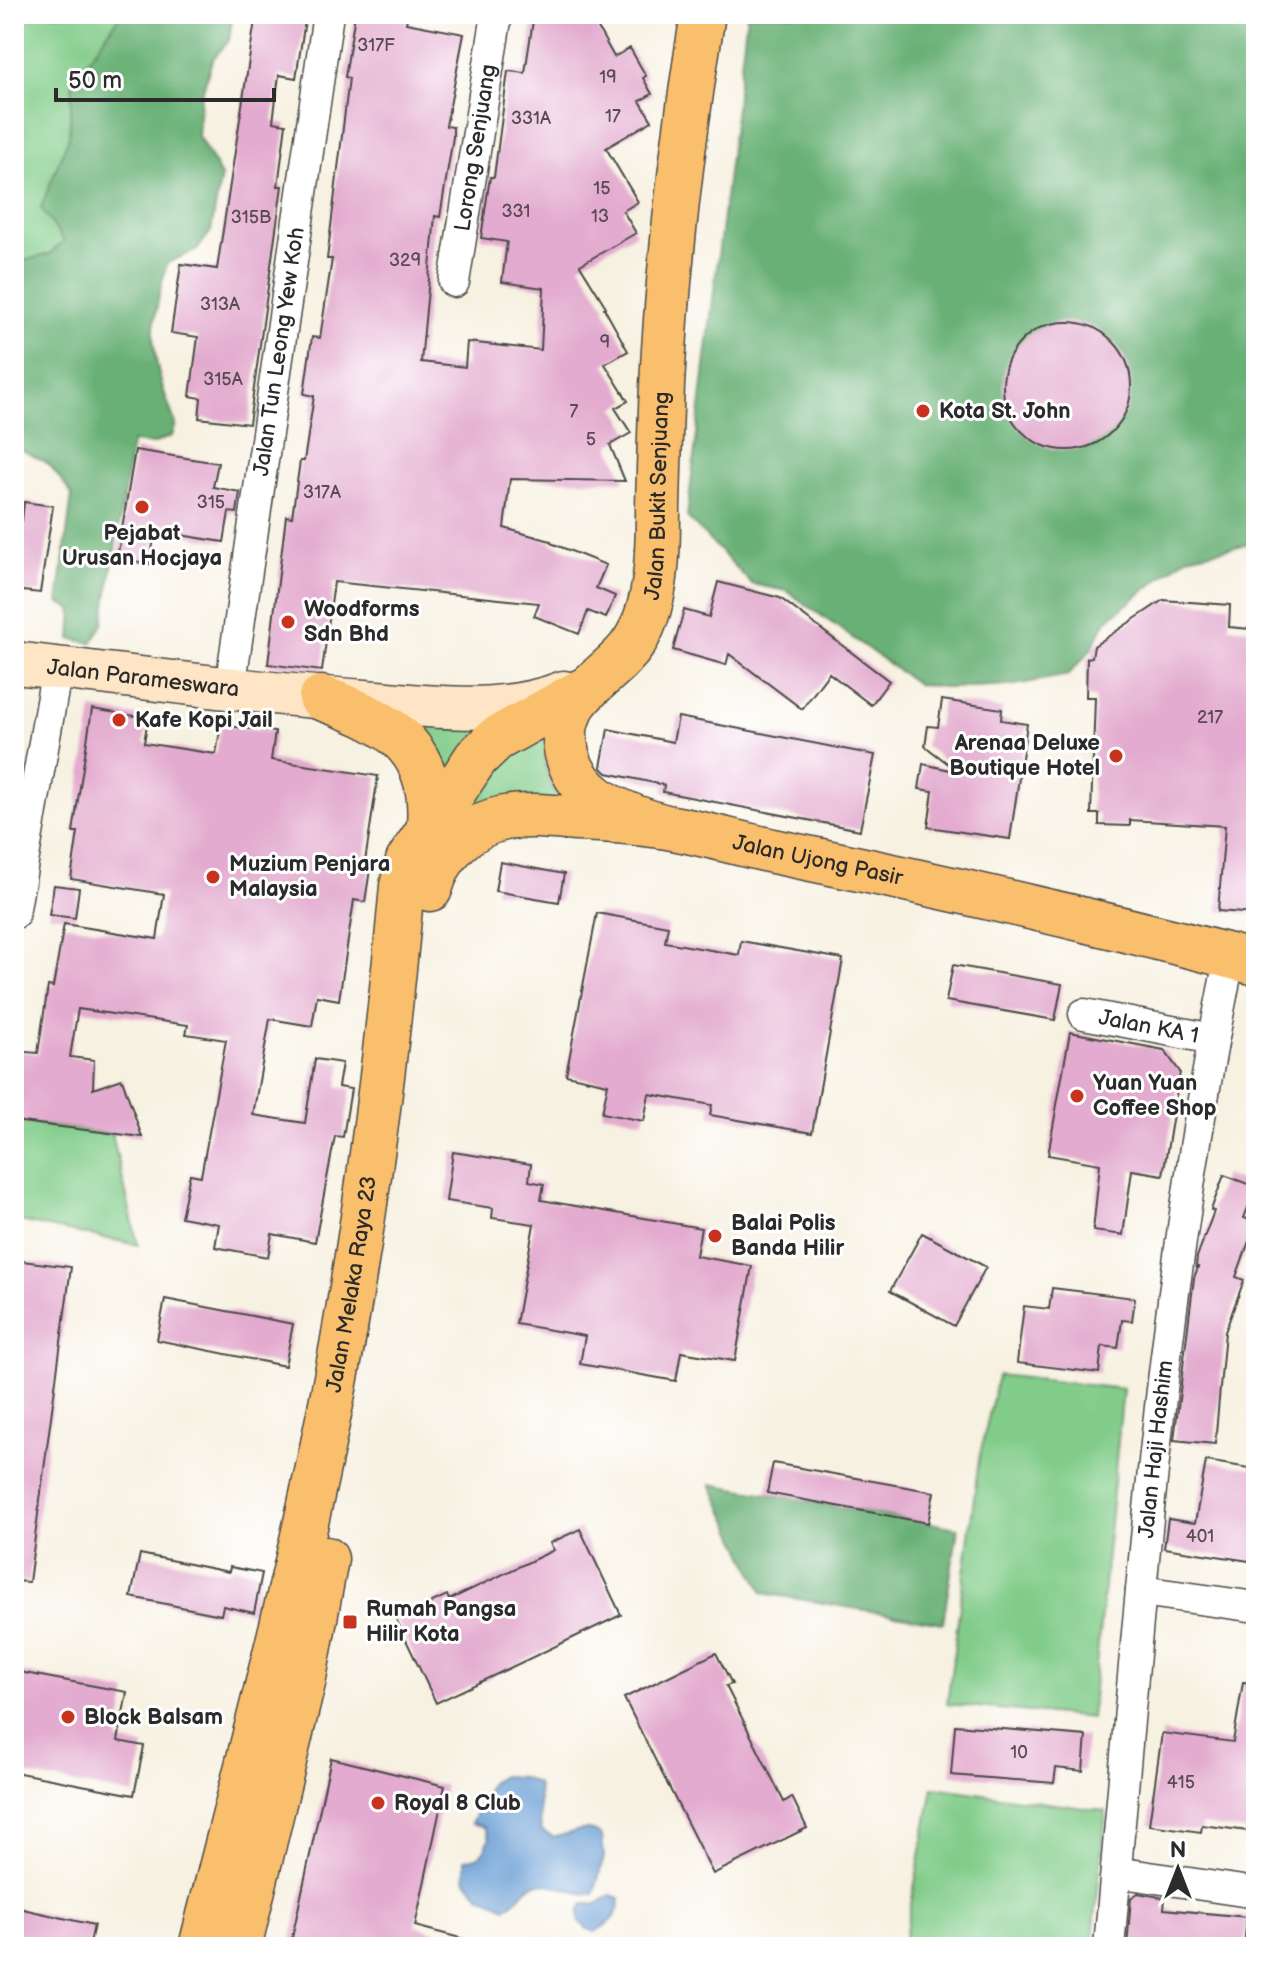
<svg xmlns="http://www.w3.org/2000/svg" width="1270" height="1961" font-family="'Balsamiq Sans',sans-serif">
<rect width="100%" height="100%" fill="#fff"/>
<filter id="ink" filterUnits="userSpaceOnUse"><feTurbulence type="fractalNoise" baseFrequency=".0125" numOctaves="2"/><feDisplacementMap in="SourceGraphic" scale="16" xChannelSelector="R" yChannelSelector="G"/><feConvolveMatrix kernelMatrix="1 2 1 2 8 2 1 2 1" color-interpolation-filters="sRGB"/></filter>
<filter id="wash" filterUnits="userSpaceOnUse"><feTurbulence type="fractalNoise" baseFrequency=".006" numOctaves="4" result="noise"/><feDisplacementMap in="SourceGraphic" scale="32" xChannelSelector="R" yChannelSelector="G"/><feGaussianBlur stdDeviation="1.8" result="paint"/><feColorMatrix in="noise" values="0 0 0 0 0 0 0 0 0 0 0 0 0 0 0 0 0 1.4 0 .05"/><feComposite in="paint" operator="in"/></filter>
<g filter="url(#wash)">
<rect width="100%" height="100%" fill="#f7f1e1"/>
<!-- green -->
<path fill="#81cc89" stroke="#567c5a" stroke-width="2" d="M14 14H121L73 81 69 136 41 208 65 241 50 254 14 264Z
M396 717 500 722 448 780Z
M548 728C541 758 544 779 562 804L468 811 471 778Z
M14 1121 112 1134 138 1245 14 1220Z
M998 1375 1123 1389 1091 1718 947 1704 979 1459Z
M933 1787 1106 1811 1092 1947H903Z"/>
<!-- forest -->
<path fill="#68b075" stroke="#4a6e50" stroke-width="2" d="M121 14H233L229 40 212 60 201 97 198 136 221 176 211 231 197 250 167 263C161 286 152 321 154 344 156 371 166 400 176 424L172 436 153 444 132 442 103 624 92 643 71 639 73 610 58 602 72 495 49 464 14 446V264L50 254 64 241 41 208 69 136 73 81Z
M747 14H1256V546L1248 544 1187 557 1106 621 1090 651 1068 675 1015 685 951 688 917 684 787 591 752 584 687 517Z
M711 1484 958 1528 943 1623 763 1593Z"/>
<!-- water -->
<path fill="#679dd4" stroke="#496480" stroke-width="2" d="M502 1776 522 1777 537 1784C541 1801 537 1816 542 1831L554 1837C573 1834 584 1823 602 1836L604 1857 594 1894C574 1896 555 1881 536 1884 522 1886 521 1902 506 1907L479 1895 465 1878V1859C482 1858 484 1853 490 1838L485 1827 471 1823 490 1783Z
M611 1895 620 1898C620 1915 609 1924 595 1932L586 1928 579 1921V1910L584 1904H596Z"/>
<g id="blocks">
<!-- building -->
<path fill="#e3abcf" d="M256 14H306L296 78 279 75 273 122 286 124 278 186H282L249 424 199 418 201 398 190 396 198 337 171 333 181 264 217 269Z
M355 14H408L406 23 464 34 446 126 453 127V137L440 217 435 216 421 362 465 367 467 342 541 350 544 288 502 282 507 242 481 238 490 177H494L508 71 525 73 534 14H590L614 57 630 48 646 76 643 78 652 94 640 101 652 121 606 148 638 202 623 211 636 233 580 265 606 307 604 308 628 351 605 364 628 401 615 408 631 433 610 445 625 481 510 479 504 528 551 541V543L606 565 596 588 615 596 606 618 588 611 579 634 534 616 539 603 334 582 322 671 268 664 286 516 292 517 300 461H304L314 396 304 394 312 337 320 338 332 259H327L349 78 345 77Z
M1003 386a64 64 0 1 1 128 0a64 64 0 1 1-128 0Z
M135 450 218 463 213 487 240 492 237 513 229 512 224 542 155 531 150 564 117 559Z
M24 502 53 506 40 593 14 590V519L22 521Z
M718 582 780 598 889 681 871 705 829 673 802 709 729 654 726 665 673 650 684 610 709 617Z
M1163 600 1230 605 1229 627 1250 629 1249 643 1256 644V914L1218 911 1225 826 1130 820V826L1099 825V814H1091L1095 697H1086L1087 658 1092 657 1094 646Z
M942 700 1002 709 1001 720 1027 724 1010 839 928 827 933 791 919 789 923 764 959 772 925 746 928 726 938 727Z
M92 709 148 718 144 743 216 754 221 725 275 732 271 760 378 776 365 862 371 863 365 902 354 900 339 1000 317 996 312 1026 270 1019 253 1115 305 1123 315 1059 342 1063 338 1087 351 1089 343 1137 335 1136 315 1242 272 1234 268 1257 215 1247 219 1224 181 1217 190 1174 201 1176 226 1040 186 1034 188 1025 78 1009 70 1057 94 1060 93 1089 122 1079 142 1137 14 1121V1051L38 1053 48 986 53 987 64 924 157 939 164 894 71 879 78 832H73Z
M678 717 875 755 860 830 663 792 664 785 607 773 601 767 608 729 673 742Z
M500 862 564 874 559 902 495 891Z
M54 885 79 888 75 918 49 915Z
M597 913 668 926 665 942 739 955 741 941 843 959 812 1133 710 1115 712 1105 649 1094 644 1121 602 1113 608 1084 566 1075Z
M953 965 1062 984 1055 1020 946 1001Z
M1070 1032 1164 1050 1180 1072 1163 1175 1132 1170 1123 1235 1093 1231 1100 1164 1048 1155Z
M453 1152 531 1164 529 1181 544 1184 541 1200 701 1228 696 1256 752 1266 735 1361 681 1352 676 1381 580 1364 585 1336 516 1324 534 1224 492 1218 493 1208 446 1201Z
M1224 1175 1256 1187 1244 1218 1256 1222 1236 1277 1244 1280 1225 1332 1215 1444 1174 1440 1194 1278 1198 1267H1196L1197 1257 1214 1211 1211 1210Z
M922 1233 986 1267 954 1326 890 1291Z
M14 1260 71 1267 29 1582 14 1581Z
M1052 1288 1135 1298 1132 1321 1122 1320 1118 1348 1102 1346 1099 1373 1017 1363 1024 1306 1049 1309Z
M165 1299 293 1324 285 1366 157 1340Z
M1206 1461 1256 1469V1562L1164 1548 1168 1519 1195 1523Z
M773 1463 934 1492 928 1523 767 1493Z
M580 1529 621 1615 436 1703 396 1619 447 1595 449 1600 554 1550 550 1543Z
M140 1554 229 1572 230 1567 262 1573 254 1613 223 1606 221 1615 131 1597Z
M716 1653 732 1684 726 1686 784 1802 792 1797 807 1828 713 1874 624 1698Z
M14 1671 127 1692 118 1741 144 1746 134 1795 14 1772Z
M1243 1682 1256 1683V1832L1202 1825 1201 1832 1149 1825 1162 1733 1233 1742Z
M955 1725 1086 1736 1083 1771 1056 1768 1054 1783 951 1775Z
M331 1758 445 1786 415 1926 464 1939 463 1947H290Z
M1138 1893 1165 1898 1164 1909 1247 1917 1244 1947H1127L1131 1898Z
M14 1907 94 1925 89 1947H14Z"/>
</g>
</g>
<g filter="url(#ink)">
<use href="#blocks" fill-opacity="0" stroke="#4a4946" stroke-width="2"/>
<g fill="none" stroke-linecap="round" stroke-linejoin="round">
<!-- street casing -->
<g stroke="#4a4946" stroke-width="33">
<g id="street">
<path id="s1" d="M454 282 497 14"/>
<path id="s2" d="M230 688 328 14"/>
<path d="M14 914 57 668"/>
<path id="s3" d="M1084 1014 1213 1039"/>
<path d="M1141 1591 1256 1607"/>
<path d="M1116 1872 1256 1893"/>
<path id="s4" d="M1109 1947C1139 1616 1162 1282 1230 956"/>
</g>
</g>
<!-- secondary casing -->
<g stroke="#4a4946" stroke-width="45">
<g id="secondary">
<path id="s5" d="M14 663C131 676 248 693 365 701 431 706 501 717 564 692"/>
</g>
</g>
<!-- primary casing -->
<g stroke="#4a4946" stroke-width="47">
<g id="primary">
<path d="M321 698C397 724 438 750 428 838"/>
<path id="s6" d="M662 826C617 813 569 794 565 741 561 700 599 682 623 656 642 637 650 610 654 585 658 559 658 533 658 507 659 467 660 426 662 386 668 261 683 137 703 14"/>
<path id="s7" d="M430 889C440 853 467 825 505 818 528 814 553 817 577 819 605 820 634 822 661 826 699 832 736 843 773 851 935 884 1096 921 1256 963"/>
<path id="s8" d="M201 1947C256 1729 316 1510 352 1287 374 1154 390 1020 402 886L408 861 415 850 476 758 496 739 584 690"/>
<path d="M239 1947 303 1683 326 1559"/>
</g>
</g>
<!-- street -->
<use href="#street" stroke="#fff" stroke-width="30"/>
<!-- secondary -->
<use href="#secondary" stroke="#fde5c5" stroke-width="42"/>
<!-- primary -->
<use href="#primary" stroke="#f9bf6d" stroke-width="44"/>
</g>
</g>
<!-- markers -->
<g fill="#c8321e" stroke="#fff" stroke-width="3">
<circle cx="923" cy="411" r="8"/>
<circle cx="142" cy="507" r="8"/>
<circle cx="288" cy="622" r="8"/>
<circle cx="119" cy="720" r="8"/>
<circle cx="1116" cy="756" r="8"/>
<circle cx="213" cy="877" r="8"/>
<circle cx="1077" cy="1096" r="8"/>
<circle cx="715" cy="1236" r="8"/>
<rect x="342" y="1614" width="16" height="16" rx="4"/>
<circle cx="68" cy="1717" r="8"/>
<circle cx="378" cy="1803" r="8"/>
</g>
<g text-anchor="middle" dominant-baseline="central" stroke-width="6" stroke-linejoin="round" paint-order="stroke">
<!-- number labels -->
<g font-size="18" fill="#594b54">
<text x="376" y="45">317F</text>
<text x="608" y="77">19</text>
<text x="613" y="116">17</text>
<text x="531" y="118">331A</text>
<text x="602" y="188">15</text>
<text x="516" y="211">331</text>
<text x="600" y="216">13</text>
<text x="251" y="217">315B</text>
<text x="405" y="260">329</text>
<text x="220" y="304">313A</text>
<text x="605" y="342">9</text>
<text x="223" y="379">315A</text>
<text x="574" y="411">7</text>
<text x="591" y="439">5</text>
<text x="322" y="492">317A</text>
<text x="211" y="502">315</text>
<text x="1210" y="717">217</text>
<text x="1200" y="1536">401</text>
<text x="1019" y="1752">10</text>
<text x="1181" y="1782">415</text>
</g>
<!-- street labels -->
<g font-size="22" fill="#2b2b2b" stroke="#fff">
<text stroke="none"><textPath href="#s1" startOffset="136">Lorong Senjuang</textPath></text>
<text stroke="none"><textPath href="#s2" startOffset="340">Jalan Tun Leong Yew Koh</textPath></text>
<text stroke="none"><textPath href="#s6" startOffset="414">Jalan Bukit Senjuang</textPath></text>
<text stroke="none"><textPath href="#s5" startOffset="130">Jalan Parameswara</textPath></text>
<text stroke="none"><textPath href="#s7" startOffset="426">Jalan Ujong Pasir</textPath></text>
<text stroke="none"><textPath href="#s3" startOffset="66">Jalan KA 1</textPath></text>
<text stroke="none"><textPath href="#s8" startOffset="680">Jalan Melaka Raya 23</textPath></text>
<text stroke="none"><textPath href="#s4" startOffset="500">Jalan Haji Hashim</textPath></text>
</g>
<!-- poi labels -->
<g font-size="22" font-weight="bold" fill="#2b2b2b" stroke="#fff" text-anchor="start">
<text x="939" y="411">Kota St. John</text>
<text x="142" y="533" text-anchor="middle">Pejabat<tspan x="142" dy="25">Urusan Hocjaya</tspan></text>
<text x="304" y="609">Woodforms<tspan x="304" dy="25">Sdn Bhd</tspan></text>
<text x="135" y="720">Kafe Kopi Jail</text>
<text x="1100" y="743" text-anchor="end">Arenaa Deluxe<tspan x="1100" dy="25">Boutique Hotel</tspan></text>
<text x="229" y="864">Muzium Penjara<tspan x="229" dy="25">Malaysia</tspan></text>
<text x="1093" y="1083">Yuan Yuan<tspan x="1093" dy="25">Coffee Shop</tspan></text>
<text x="731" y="1223">Balai Polis<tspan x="731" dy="25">Banda Hilir</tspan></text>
<text x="366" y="1609">Rumah Pangsa<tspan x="366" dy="25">Hilir Kota</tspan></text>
<text x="84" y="1717">Block Balsam</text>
<text x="394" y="1803">Royal 8 Club</text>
</g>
</g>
<!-- margin -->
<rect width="1270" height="1961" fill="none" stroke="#fff" stroke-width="48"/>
<!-- north arrow -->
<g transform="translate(1178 1869)" stroke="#ffffff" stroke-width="6" paint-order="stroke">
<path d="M0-6L14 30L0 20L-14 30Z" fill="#2b2b2b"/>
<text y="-12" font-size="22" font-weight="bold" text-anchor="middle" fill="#2b2b2b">N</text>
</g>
<!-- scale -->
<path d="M56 88v12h218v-12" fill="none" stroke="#2b2b2b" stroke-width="4"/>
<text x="68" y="88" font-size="24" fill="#2b2b2b" stroke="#ffffff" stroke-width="6" paint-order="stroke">50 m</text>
</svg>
